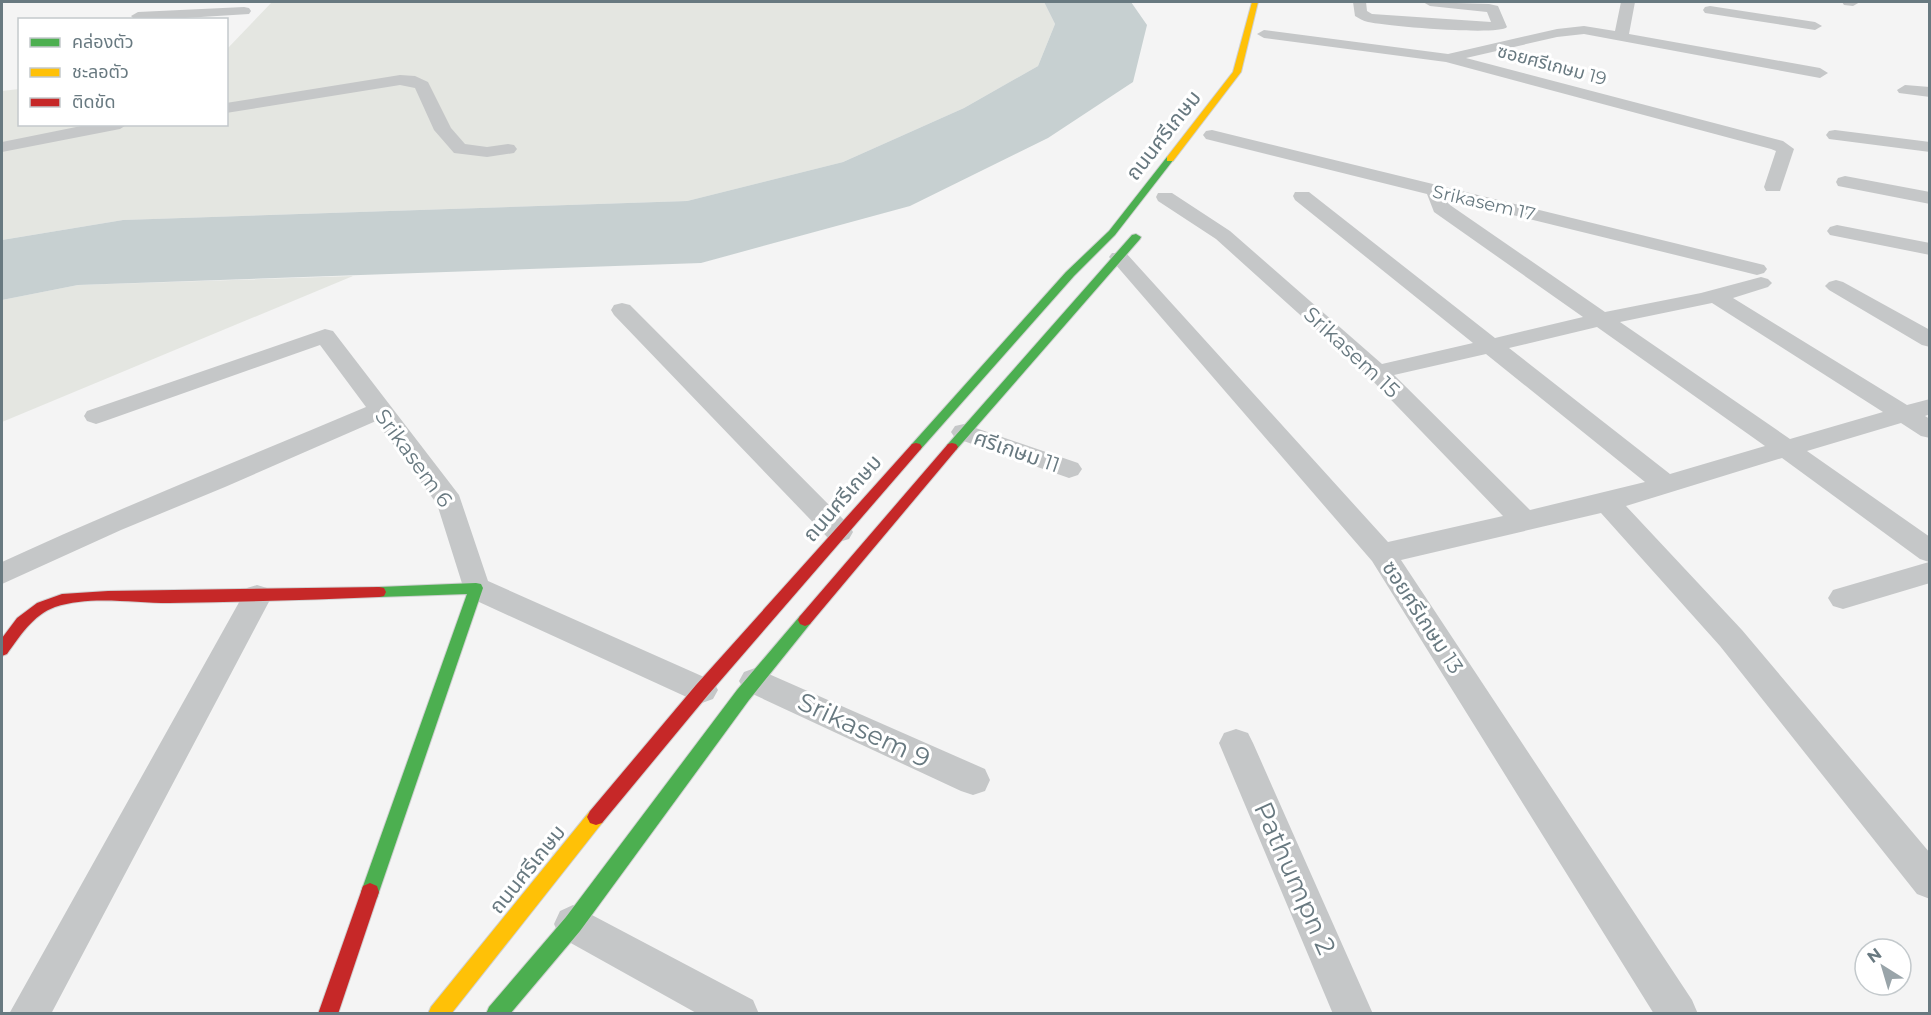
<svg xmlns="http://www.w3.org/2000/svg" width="1931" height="1015" font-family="Montserrat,'Noto Sans Thai',sans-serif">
<rect width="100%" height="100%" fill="#f4f4f4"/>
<!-- green -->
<path fill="#e4e6e1" d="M272 2H1044L1055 24 1038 66 964 108 843 162 687 201 123 220 2 240V91L19 89 20 124H226L227 49Z
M353 276 2 422V300L78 285Z"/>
<!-- water -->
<path fill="#c7d0d1" d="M1044 2H1131L1147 25 1133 82 1048 138 910 206 701 263 78 285 2 300V240L123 220 687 201 843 162 964 108 1038 66 1055 24Z"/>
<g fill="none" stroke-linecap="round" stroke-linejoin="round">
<!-- fast casing -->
<g stroke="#cfd0d1" stroke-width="2">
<path id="fast" d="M1167 157 1174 159 1115 235 1074 276 920 450H912L910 447 912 444 1066 272 1109 231Z
M1136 234 1141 237 1140 239 956 450H948L946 447 948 444 1132 235Z
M476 583 481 584 483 588 379 892 377 898 370 901 363 898 361 892 467 594 379 597 374 596 372 592 374 588 379 587Z
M805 614 810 616 812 620 810 624 749 700 580 931 510 1014H486L489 1007 566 917 737 690 800 616Z"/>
</g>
<!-- slow casing -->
<g stroke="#cfd0d1" stroke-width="2">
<path id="slow" d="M1252 2H1258L1241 72 1173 161H1167V157L1233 72Z
M596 809 602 811 605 817 602 823 451 1014H428L431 1007 590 811Z"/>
</g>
<!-- jam casing -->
<g stroke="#cfd0d1" stroke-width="2">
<path id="jam" d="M916 443 920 444 922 447 920 450 708 695 602 823 596 825 590 823 587 817 590 811 696 685 912 444Z
M952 443 956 444 958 447 956 450 810 624 805 626 800 624 798 620 800 616 948 444Z
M379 587 384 588 386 592 384 596 379 597C309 600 239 602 169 603 133 603 90 595 55 607 33 615 20 636 7 654L2 656V638L17 618 37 603 62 594 108 591Z
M370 883 377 886 379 892 338 1014H318L361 892 363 886Z"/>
</g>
<!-- street -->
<path fill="#c5c7c8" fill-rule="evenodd" d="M1353 2H1366L1367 11 1372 14 1491 22 1487 12 1430 6 1423 2 1489 4 1498 6 1507 27C1499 36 1386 26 1368 22 1363 21 1359 18 1355 16Z
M1621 2H1635L1629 34 1820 68 1828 73 1820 78 1584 34 1557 37 1466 58 1783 141 1794 149 1780 191H1766L1764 187 1776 151 1771 149 1446 62 1264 38 1257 34 1264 30 1448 54 1557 29 1584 26 1615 31Z
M1842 2H1860L1853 6 1844 5Z
M1710 6 1815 22 1822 26 1815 30 1705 13 1703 10 1705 7Z
M244 7 249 8 251 11 249 14 153 20H135L131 16 138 12Z
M400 75 415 76 428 82 451 128 465 144 487 147 508 144 514 145 517 149 514 153 487 157 454 153 434 130 415 88 400 85 226 113V103Z
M1905 85 1930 87V97L1899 93 1897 90Z
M91 124H128L120 129 2 152V142Z
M1212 130 1764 265 1767 269 1764 273 1757 275 1448 199 1450 205 1605 312 1701 293 1761 277 1768 279 1772 283 1768 287 1733 298 1907 405 1930 399V414L1925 416 1930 419V438L1921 436 1901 423 1807 451 1930 537V583L1843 609 1833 606 1828 598 1833 590 1929 562 1920 559 1782 458 1626 506 1742 630 1930 853V899L1917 894 1720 646 1601 513 1401 560 1692 1000 1698 1014H1654L1372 561 1109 257 1112 253H1126L1388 542 1503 516 1369 377 1216 239 1158 201 1156 197 1158 193H1172L1230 231 1382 364 1473 343 1295 200 1293 196 1295 192H1309L1495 338 1583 317 1434 212 1427 194 1206 139 1203 135 1206 131ZM1712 303 1883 412 1790 439 1620 322ZM1597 327 1765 446 1670 474 1509 348ZM1486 354 1645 482 1530 510 1394 375Z
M1835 130 1930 142V152L1829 139 1826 135 1829 131Z
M1845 176 1930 192V204L1838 186 1836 182 1838 178Z
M1837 225 1930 243V255L1830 235 1827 231 1830 227Z
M1836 280 1843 282 1930 330V347L1922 345 1829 290 1825 286 1829 282Z
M622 303 630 305 849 525 853 532 849 539 839 542 829 539 614 315 611 310 614 305Z
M325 329 333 331 459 495 488 581 713 681 718 690 713 699 702 703 691 699 466 596 437 504 376 421 225 487 121 530 2 584V562C121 507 244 459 366 407L320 345 105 421 96 424 87 421 84 416 87 411Z
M964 424 1078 463 1082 469 1078 475 1069 478 955 438 951 432 955 426Z
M257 585 267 588 272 596 51 1014H9L247 588Z
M755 668 985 769 990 780 985 791 973 795 961 791 744 690 739 681 744 672Z
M1236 729 1248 733 1253 743 1373 1014H1333L1219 743 1224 733Z
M573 905 753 1000 759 1014H698L560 937 554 924 560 911Z"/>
<!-- fast -->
<use href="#fast" fill="#4caf50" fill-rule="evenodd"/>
<!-- slow -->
<use href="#slow" fill="#ffc107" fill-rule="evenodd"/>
<!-- jam -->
<use href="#jam" fill="#c62828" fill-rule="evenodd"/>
</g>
<g text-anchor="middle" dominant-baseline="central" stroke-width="6" stroke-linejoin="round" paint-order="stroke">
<!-- far-street labels -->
<g font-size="18" fill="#687980" stroke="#fff">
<text transform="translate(1552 65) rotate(15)">ซอยศรีเกษม 19</text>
<text transform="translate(1484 203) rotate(13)">Srikasem 17</text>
</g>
<!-- street labels -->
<g font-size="21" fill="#687980" stroke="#fff">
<text transform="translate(1163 135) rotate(-52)">ถนนศรีเกษม</text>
<text transform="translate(1352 352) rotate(43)">Srikasem 15</text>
<text transform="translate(1017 451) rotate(19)">ศรีเกษม 11</text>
<text transform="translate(414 458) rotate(54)">Srikasem 6</text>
<text transform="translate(842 498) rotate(-49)">ถนนศรีเกษม</text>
<text transform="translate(1423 617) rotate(57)">ซอยศรีเกษม 13</text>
<text transform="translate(527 869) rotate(-51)">ถนนศรีเกษม</text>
</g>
<!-- near-street labels -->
<g font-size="26" fill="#687980" stroke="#fff">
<text transform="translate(864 730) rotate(25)">Srikasem 9</text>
<text transform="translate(1295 878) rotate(66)">Pathumpn 2</text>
</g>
</g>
<!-- border -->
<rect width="1931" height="1015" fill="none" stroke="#687980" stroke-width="6"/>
<!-- legend -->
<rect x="18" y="18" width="210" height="108" fill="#ffffff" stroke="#c3c9cc" stroke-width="1.5"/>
<rect x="30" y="38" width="30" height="9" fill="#4caf50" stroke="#c3c9cc" stroke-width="1.5"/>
<text x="72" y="48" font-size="18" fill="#687980">คล่องตัว</text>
<rect x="30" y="68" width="30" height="9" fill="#ffc107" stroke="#c3c9cc" stroke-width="1.5"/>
<text x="72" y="78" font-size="18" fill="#687980">ชะลอตัว</text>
<rect x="30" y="98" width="30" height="9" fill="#c62828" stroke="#c3c9cc" stroke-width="1.5"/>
<text x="72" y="108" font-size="18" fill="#687980">ติดขัด</text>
<!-- north arrow -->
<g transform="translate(1883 967) rotate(323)"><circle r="28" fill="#ffffff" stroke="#c3c9cc" stroke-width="1.5"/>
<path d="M0-4.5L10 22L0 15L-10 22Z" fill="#99a4a9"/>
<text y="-9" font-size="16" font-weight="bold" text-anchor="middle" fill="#687980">N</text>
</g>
</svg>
